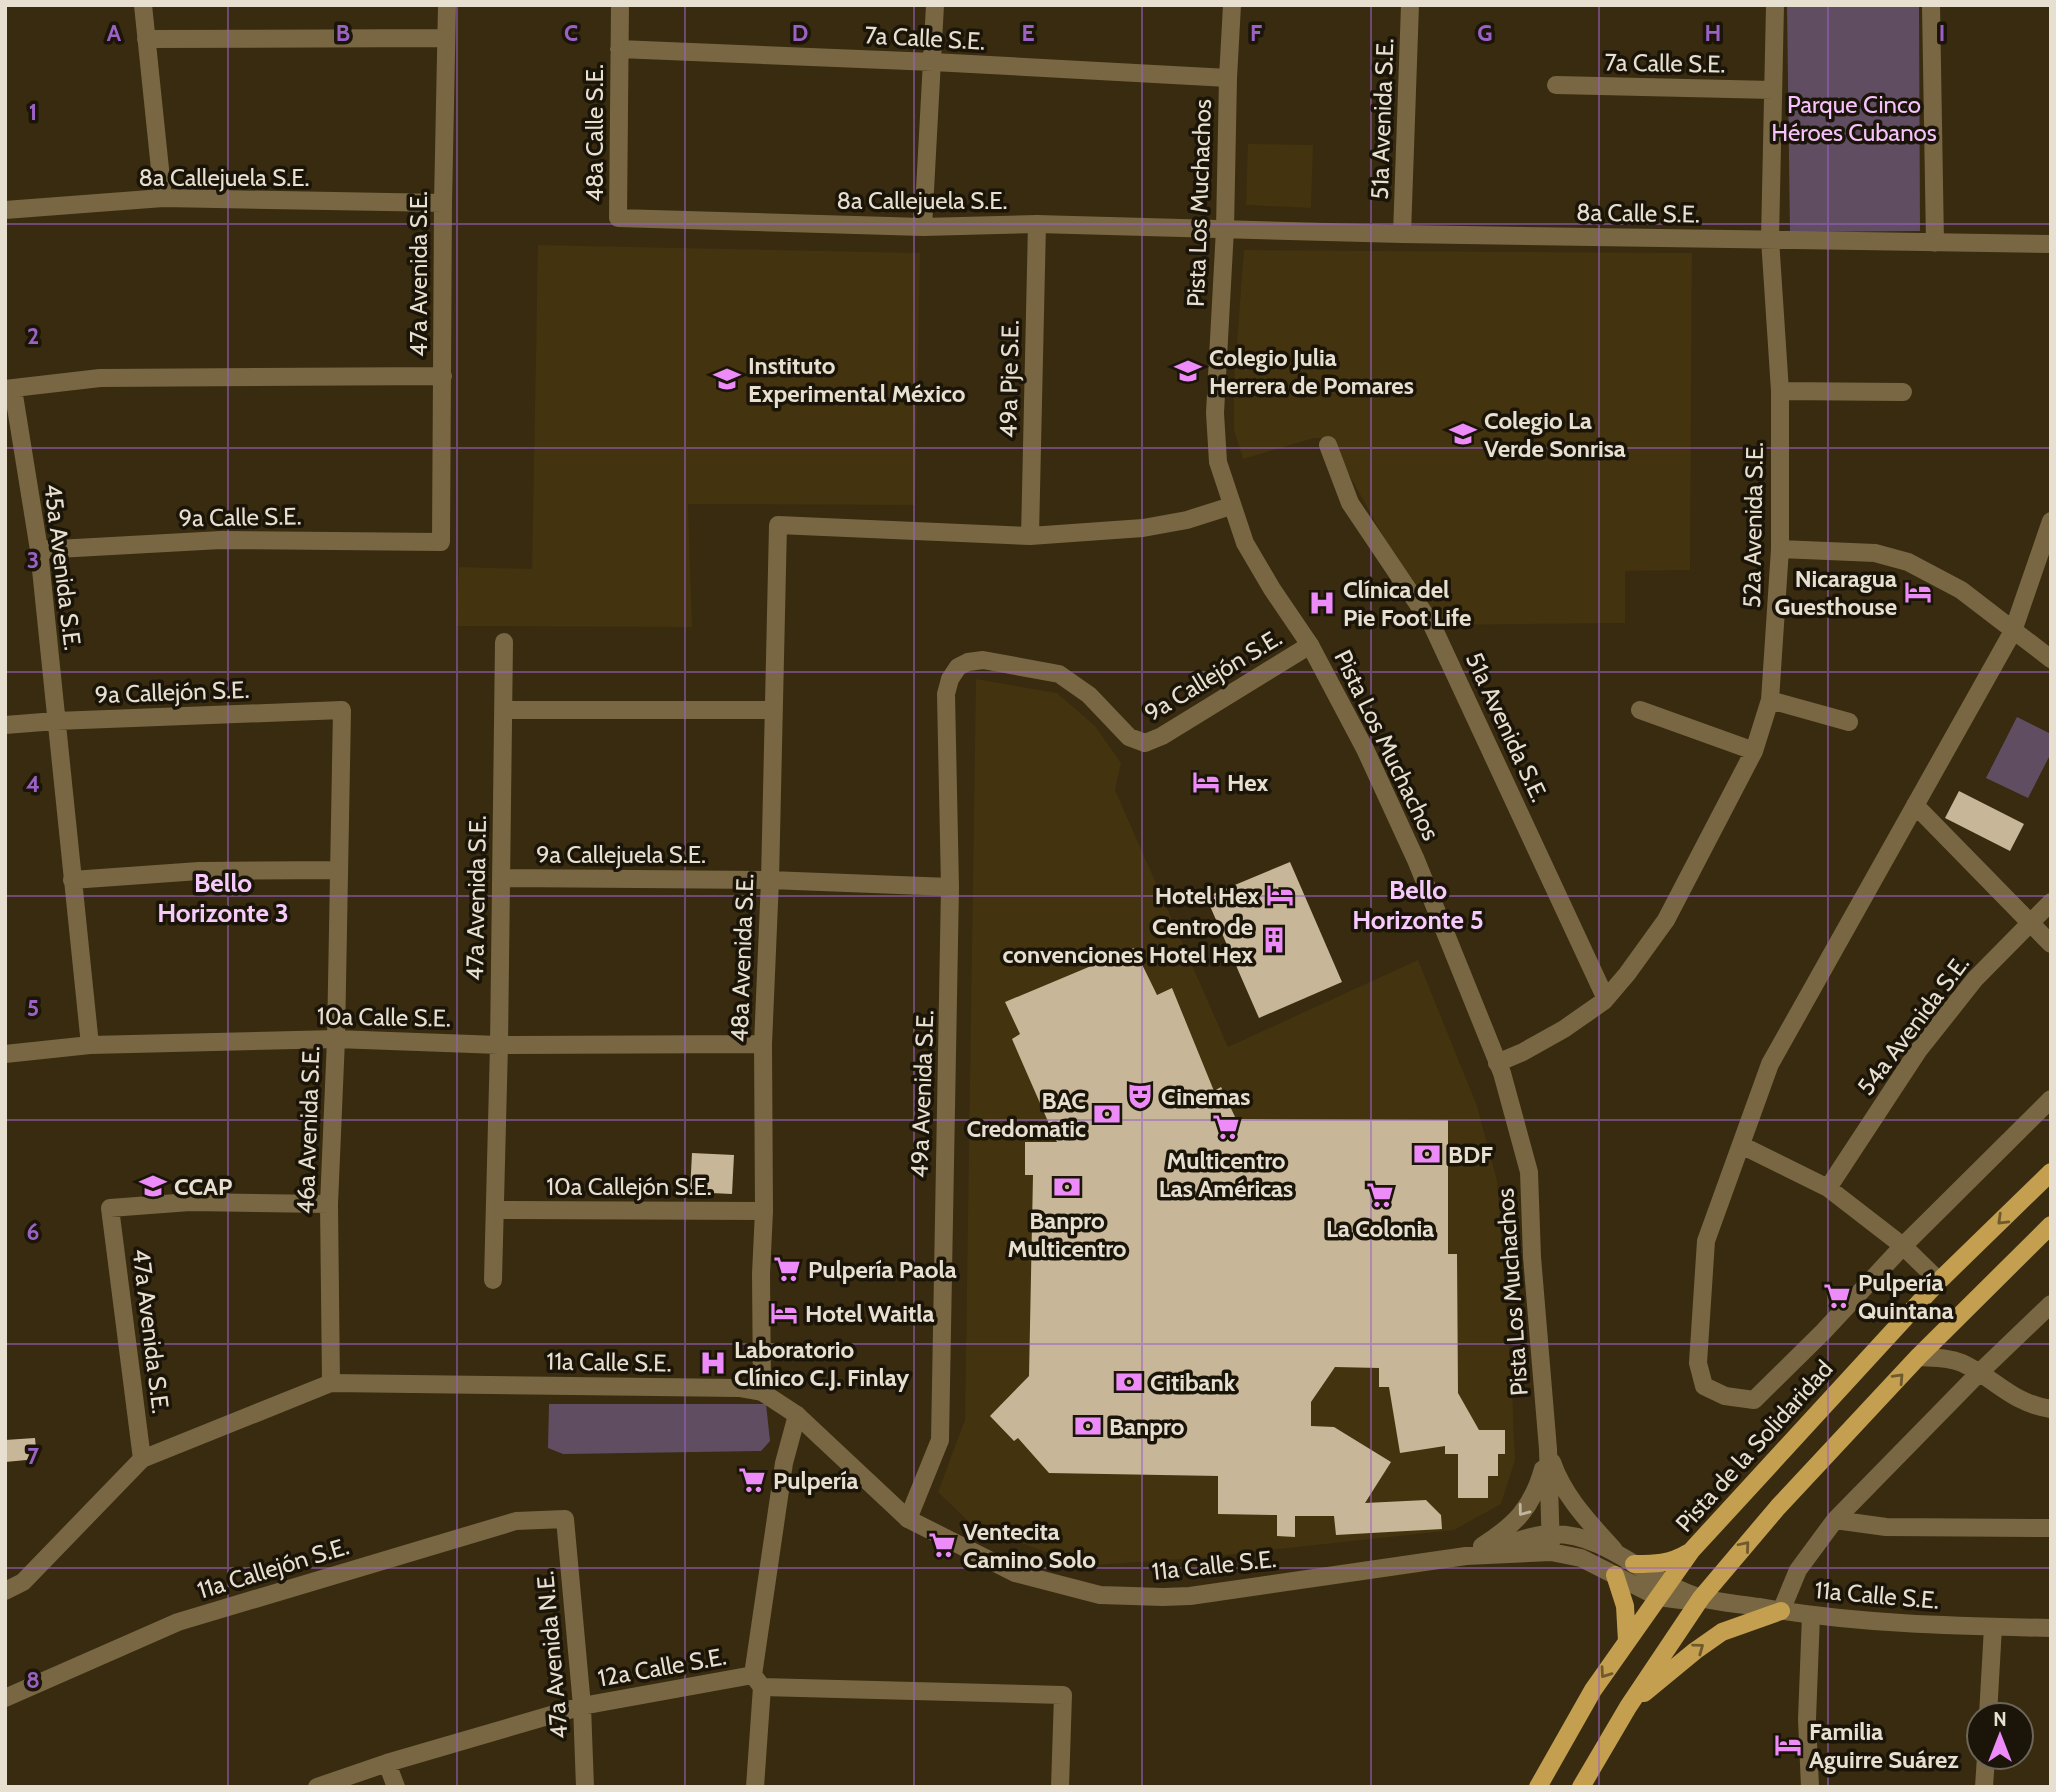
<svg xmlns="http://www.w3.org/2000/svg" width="2056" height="1792" font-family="Cabin,sans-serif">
<rect width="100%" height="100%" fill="#382b0f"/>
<!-- built -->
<path fill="#43330e" d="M1248 144 1313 145 1311 208 1246 205Z
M538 245 920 253 915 505 688 504 692 627 456 626 459 567 532 569Z
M1244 250 1692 253 1690 570 1625 571V623L1432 625 1329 438H1314L1243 459 1234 430V381Z
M976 679 1057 693 1095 726 1121 763 1115 790 1228 1047 1418 960 1477 1106 1497 1181 1512 1391 1515 1460 1501 1504 1454 1530 1207 1557 1083 1566 971 1524 938 1492 965 1420Z"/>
<!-- green -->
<path fill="#604d62" d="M1787 5H1919L1920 231 1790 232Z
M2017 717 2051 734V753L2028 798 1986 778Z
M549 1404H766L770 1441 761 1451 563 1454 548 1448Z"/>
<!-- building -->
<path fill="#c7b798" d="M1959 791 2024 824 2010 851 1945 818Z
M1290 862 1342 982 1259 1018 1206 897Z
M1134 948 1157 995 1172 988 1214 1091 1221 1087 1236 1119 1448 1120V1254H1457L1458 1393 1479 1430H1505V1454H1498V1476H1488V1498H1458V1454H1445V1446L1400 1453 1389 1387H1379V1368L1335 1367 1311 1402V1426L1334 1427 1391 1462 1365 1503 1426 1500 1441 1515 1442 1529 1336 1535 1334 1516H1295V1537L1277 1536V1515L1218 1514V1476L1049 1473 1018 1438 1014 1441 990 1416 1029 1376 1033 1175H1025V1142H1057L1012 1039 1020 1034 1005 1002Z
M692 1153 734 1155 732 1194 690 1192Z
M35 1438 37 1459 5 1462V1440Z"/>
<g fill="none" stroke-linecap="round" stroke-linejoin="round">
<!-- minor -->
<path stroke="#786742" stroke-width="18" d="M143 5 163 198
M620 5 618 218 923 227 1037 224 1402 234 2051 244
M1931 5 1935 243
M146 39 446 38
M619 49 933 62 1228 78
M1556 85 1773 90
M5 210 163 198 443 203
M923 227 935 5
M1402 234 1410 5
M5 389 100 378 443 376
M13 389 39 550 90 1045
M1780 391 1903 392
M1328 445 1350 503 1432 625 1605 997 1604 1001
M2051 521 2013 631 1770 1064 1706 1241 1698 1363 1704 1386 1725 1396 1754 1400 1823 1332 1903 1246 2051 1099
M1030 536 1037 224
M1780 549 1875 553 1908 562 1961 590 2051 659
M39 550 221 540 441 542 443 203 447 5
M1770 700 1849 722
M503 710H773
M1640 710 1754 751
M5 725 56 721 342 710 336 1039 329 1204 331 1383
M1915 805 2051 944
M501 878 770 880 950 887
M72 880 199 871 339 870
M5 1054 90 1045 336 1039 499 1045 763 1044
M1497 1063 1523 1052 1564 1029 1604 1001 1627 974 1666 920 1754 751 1770 700 1780 549V391L1770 239 1775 5
M1741 1145 1828 1188 1903 1246 1939 1281
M1828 1188 1918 1051 1975 979 2051 902
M495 1210 764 1211
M493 1280 499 1045 504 642
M1918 1357C1932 1358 1948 1357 1962 1363 1995 1378 2011 1403 2051 1409
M762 1392 761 1274 764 1211 763 1044 770 880 778 525 1030 536 1143 528 1187 520 1231 506
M142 1459 110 1208 190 1202 329 1204
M908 1519 940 1440 950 887 946 694 950 679 958 667 968 662 983 660 1059 674 1089 695 1129 737 1145 743 1162 736 1310 645
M1835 1520 1886 1527 2051 1528
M1781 1611 1798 1570 1835 1520 1978 1374 2051 1304
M753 1675 762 1687 1063 1695 1060 1787
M753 1675 784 1463 797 1415
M5 1698 178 1622 516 1521 565 1519 582 1706 585 1787
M1988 1715 1993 1627
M387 1763 396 1787
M317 1787 387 1763 582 1706 753 1675
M755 1787 762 1687
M1810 1787 1807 1719 1811 1615
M1984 1787 1986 1757"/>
<!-- tertiary -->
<path stroke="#786742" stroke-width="18" d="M1232 5 1228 78 1225 229 1215 413 1218 462 1245 543 1272 589 1310 645 1365 749 1416 860 1502 1073 1529 1172 1532 1257 1548 1449 1551 1552
M1552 1462C1564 1497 1590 1523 1614 1550
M1482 1546C1515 1525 1532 1508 1543 1469
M1495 1548C1513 1543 1533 1534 1552 1534 1608 1533 1650 1584 1702 1598 1720 1603 1741 1604 1759 1607 1856 1624 1953 1626 2051 1628
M5 1591 23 1582 142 1459 331 1383 739 1388 762 1392 797 1415 908 1519 1015 1573 1100 1595 1163 1597 1190 1596 1466 1556 1551 1552 1581 1558 1658 1597 1681 1600 1701 1598"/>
<!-- primary -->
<path stroke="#c39f4f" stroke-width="18" d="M1634 1564C1654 1564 1670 1564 1688 1553
M1615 1575 1625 1606 1627 1641
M1644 1693 1695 1651 1722 1632 1781 1611
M1538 1787 1593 1690 1691 1551 1939 1281 2051 1172
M1581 1787 1628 1707 1701 1598 1778 1507 1918 1357 2051 1225"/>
</g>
<!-- one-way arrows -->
<defs><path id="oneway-chevron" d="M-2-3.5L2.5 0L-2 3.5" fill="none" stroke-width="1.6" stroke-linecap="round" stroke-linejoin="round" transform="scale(1.75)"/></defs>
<g stroke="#6e5a2c">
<use href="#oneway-chevron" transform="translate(2002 1220) rotate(136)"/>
<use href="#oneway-chevron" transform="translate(1899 1378) rotate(-47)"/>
<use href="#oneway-chevron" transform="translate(1745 1546) rotate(-50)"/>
<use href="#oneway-chevron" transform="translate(1699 1648) rotate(-36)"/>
<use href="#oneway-chevron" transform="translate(1605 1673) rotate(125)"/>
</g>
<use stroke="#c0b59e" href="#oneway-chevron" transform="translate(1523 1511) rotate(127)"/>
<!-- grid -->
<path fill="none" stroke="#9b62c4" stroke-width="2" stroke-opacity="0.55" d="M228 5V1787M457 5V1787M685 5V1787M914 5V1787M1142 5V1787M1371 5V1787M1599 5V1787M1828 5V1787M5 224H2051M5 448H2051M5 672H2051M5 896H2051M5 1120H2051M5 1344H2051M5 1568H2051"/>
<!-- icons -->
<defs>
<g id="university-bare" transform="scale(2.1)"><path d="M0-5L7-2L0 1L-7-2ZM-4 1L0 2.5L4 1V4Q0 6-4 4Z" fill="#ed8cf9" stroke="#1a1409" stroke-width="2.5" paint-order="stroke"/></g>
<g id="school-bare" transform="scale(2.1)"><path d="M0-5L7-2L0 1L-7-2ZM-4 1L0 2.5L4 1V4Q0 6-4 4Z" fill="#ed8cf9" stroke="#1a1409" stroke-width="2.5" paint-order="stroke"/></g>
<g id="hotel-bare" transform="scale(2.1)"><path d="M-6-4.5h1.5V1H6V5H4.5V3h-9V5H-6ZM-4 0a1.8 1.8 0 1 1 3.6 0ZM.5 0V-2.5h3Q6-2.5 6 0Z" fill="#ed8cf9" stroke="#1a1409" stroke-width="2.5" paint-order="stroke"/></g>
<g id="hospital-bare" transform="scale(2.1)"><path d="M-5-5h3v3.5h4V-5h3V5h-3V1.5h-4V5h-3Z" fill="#ed8cf9" stroke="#1a1409" stroke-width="2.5" paint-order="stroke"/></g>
<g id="building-bare" transform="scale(2.1)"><path d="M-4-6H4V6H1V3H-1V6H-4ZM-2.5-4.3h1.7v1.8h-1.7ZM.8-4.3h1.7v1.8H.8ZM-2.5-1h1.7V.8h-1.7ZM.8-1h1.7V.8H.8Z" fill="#ed8cf9" stroke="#1a1409" stroke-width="2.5" paint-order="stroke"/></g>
<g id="theatre-bare" transform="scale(2.1)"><path d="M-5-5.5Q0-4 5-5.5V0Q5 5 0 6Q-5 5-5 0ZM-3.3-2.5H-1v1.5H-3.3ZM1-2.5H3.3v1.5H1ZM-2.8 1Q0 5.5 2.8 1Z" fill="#ed8cf9" stroke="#1a1409" stroke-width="2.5" paint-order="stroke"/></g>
<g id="bank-bare" transform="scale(2.1)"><path d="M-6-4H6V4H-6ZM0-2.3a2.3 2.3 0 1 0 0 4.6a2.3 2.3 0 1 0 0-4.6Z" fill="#ed8cf9" stroke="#1a1409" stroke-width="2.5" paint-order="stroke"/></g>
<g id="supermarket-bare" transform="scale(2.1)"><path d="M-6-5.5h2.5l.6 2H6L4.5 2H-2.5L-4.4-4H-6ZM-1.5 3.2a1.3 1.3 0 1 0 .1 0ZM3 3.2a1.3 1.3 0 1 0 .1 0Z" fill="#ed8cf9" stroke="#1a1409" stroke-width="2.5" paint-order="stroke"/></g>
</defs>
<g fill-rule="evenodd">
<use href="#university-bare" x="1188" y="371"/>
<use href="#school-bare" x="727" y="379"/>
<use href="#school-bare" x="1463" y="434"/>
<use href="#hotel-bare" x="1918" y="592"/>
<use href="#hospital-bare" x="1322" y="603"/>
<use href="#hotel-bare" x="1206" y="782"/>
<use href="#hotel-bare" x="1280" y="895"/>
<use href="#building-bare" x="1274" y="940"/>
<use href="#theatre-bare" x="1140" y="1096"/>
<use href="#bank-bare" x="1107" y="1114"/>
<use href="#supermarket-bare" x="1226" y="1127"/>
<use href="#bank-bare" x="1427" y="1154"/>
<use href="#school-bare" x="153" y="1186"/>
<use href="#bank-bare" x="1067" y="1187"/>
<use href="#supermarket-bare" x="1380" y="1195"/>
<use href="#supermarket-bare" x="787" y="1269"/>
<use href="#supermarket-bare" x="1837" y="1296"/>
<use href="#hotel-bare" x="784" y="1313"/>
<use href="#hospital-bare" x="713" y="1363"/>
<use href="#bank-bare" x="1129" y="1382"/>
<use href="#bank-bare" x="1088" y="1426"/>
<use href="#supermarket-bare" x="752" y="1480"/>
<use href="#supermarket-bare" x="942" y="1545"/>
<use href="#hotel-bare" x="1788" y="1745"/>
</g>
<g text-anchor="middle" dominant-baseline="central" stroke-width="7" stroke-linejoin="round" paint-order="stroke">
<!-- street labels -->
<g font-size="24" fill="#e7dfcf" stroke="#1a1409">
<text transform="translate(925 38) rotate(3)">7a Calle S.E.</text>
<text transform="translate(1665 63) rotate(1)">7a Calle S.E.</text>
<text transform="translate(1382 119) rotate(-88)">51a Avenida S.E.</text>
<text transform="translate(594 133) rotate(-90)">48a Calle S.E.</text>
<text x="224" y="177">8a Callejuela S.E.</text>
<text x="922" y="200">8a Callejuela S.E.</text>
<text transform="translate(1199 203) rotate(-88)">Pista Los Muchachos</text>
<text transform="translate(1638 213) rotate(1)">8a Calle S.E.</text>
<text transform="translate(418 274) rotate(-90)">47a Avenida S.E.</text>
<text transform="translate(1009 379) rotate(-89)">49a Pje S.E.</text>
<text transform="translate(240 517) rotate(-1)">9a Calle S.E.</text>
<text transform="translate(1753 525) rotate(-89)">52a Avenida S.E.</text>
<text transform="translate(63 567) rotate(83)">45a Avenida S.E.</text>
<text transform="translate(1213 675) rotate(-31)">9a Callejón S.E.</text>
<text transform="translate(172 692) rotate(-2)">9a Callejón S.E.</text>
<text transform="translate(1507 727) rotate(65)">51a Avenida S.E.</text>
<text transform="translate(1387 745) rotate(64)">Pista Los Muchachos</text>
<text x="621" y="854">9a Callejuela S.E.</text>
<text transform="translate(476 898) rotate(-89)">47a Avenida S.E.</text>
<text transform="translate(742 958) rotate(-88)">48a Avenida S.E.</text>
<text transform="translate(384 1017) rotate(1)">10a Calle S.E.</text>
<text transform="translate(1913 1025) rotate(-53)">54a Avenida S.E.</text>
<text transform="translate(922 1094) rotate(-88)">49a Avenida S.E.</text>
<text transform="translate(308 1130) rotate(-88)">46a Avenida S.E.</text>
<text x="629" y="1186">10a Callejón S.E.</text>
<text transform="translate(1512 1292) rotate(-94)">Pista Los Muchachos</text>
<text transform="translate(151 1331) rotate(83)">47a Avenida S.E.</text>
<text transform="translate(609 1362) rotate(1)">11a Calle S.E.</text>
<text transform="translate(1754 1446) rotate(-48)">Pista de la Solidaridad</text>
<text transform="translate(1214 1565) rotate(-6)">11a Calle S.E.</text>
<text transform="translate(273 1568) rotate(-17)">11a Callejón S.E.</text>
<text transform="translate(1877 1595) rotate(5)">11a Calle S.E.</text>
<text transform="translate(552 1655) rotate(-95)">47a Avenida N.E.</text>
<text transform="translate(662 1667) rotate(-10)">12a Calle S.E.</text>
</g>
<!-- park labels -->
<g font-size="24" fill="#f6c2fc" stroke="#1a1409">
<text x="1854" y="104">Parque Cinco<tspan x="1854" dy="28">Héroes Cubanos</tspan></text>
</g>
<!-- poi labels -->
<g font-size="24" font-weight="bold" fill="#e7dfcf" stroke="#1a1409" text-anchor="start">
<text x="1209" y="357">Colegio Julia<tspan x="1209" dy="28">Herrera de Pomares</tspan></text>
<text x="748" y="365">Instituto<tspan x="748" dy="28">Experimental México</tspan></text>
<text x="1484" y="420">Colegio La<tspan x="1484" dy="28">Verde Sonrisa</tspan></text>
<text x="1897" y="578" text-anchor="end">Nicaragua<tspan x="1897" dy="28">Guesthouse</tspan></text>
<text x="1343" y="589">Clínica del<tspan x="1343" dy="28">Pie Foot Life</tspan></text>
<text x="1227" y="782">Hex</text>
<text x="1259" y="895" text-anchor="end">Hotel Hex</text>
<text x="1253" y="926" text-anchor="end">Centro de<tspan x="1253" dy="28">convenciones Hotel Hex</tspan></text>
<text x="1161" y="1096">Cinemas</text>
<text x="1086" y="1100" text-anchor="end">BAC<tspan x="1086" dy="28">Credomatic</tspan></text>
<text x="1448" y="1154">BDF</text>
<text x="1226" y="1160" text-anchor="middle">Multicentro<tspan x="1226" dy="28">Las Américas</tspan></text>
<text x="174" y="1186">CCAP</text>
<text x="1067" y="1220" text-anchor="middle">Banpro<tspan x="1067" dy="28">Multicentro</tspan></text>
<text x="1380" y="1228" text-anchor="middle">La Colonia</text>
<text x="808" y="1269">Pulpería Paola</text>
<text x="1858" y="1282">Pulpería<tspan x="1858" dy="28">Quintana</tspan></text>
<text x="805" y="1313">Hotel Waitla</text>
<text x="734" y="1349">Laboratorio<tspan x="734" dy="28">Clínico C.J. Finlay</tspan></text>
<text x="1150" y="1382">Citibank</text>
<text x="1109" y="1426">Banpro</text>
<text x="773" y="1480">Pulpería</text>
<text x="963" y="1531">Ventecita<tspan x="963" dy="28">Camino Solo</tspan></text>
<text x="1809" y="1731">Familia<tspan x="1809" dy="28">Aguirre Suárez</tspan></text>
</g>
<!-- neighbourhood labels -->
<g font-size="26" font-weight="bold" fill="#f6cbfb" stroke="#1a1409">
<text x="223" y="883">Bello<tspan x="223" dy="30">Horizonte 3</tspan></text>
<text x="1418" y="890">Bello<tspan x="1418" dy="30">Horizonte 5</tspan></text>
</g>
</g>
<g font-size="23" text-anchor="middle" font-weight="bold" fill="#9b62c4" stroke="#1a1409" stroke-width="7" stroke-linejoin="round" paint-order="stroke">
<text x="114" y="41">A</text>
<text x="343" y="41">B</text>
<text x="571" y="41">C</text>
<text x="800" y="41">D</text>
<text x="1028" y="41">E</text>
<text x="1256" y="41">F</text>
<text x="1485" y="41">G</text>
<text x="1713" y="41">H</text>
<text x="1942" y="41">I</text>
<text x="33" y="120">1</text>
<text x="33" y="344">2</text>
<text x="33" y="568">3</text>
<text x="33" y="792">4</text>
<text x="33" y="1016">5</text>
<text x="33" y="1240">6</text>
<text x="33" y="1464">7</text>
<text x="33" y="1688">8</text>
</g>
<!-- border -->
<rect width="2056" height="1792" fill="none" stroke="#e7dfcf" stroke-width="14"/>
<!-- north arrow -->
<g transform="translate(2000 1736)"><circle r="33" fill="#1a1409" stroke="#6c6558" stroke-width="2"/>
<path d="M0-5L12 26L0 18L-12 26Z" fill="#ed8cf9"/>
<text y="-10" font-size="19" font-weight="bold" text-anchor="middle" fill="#e7dfcf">N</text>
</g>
</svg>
